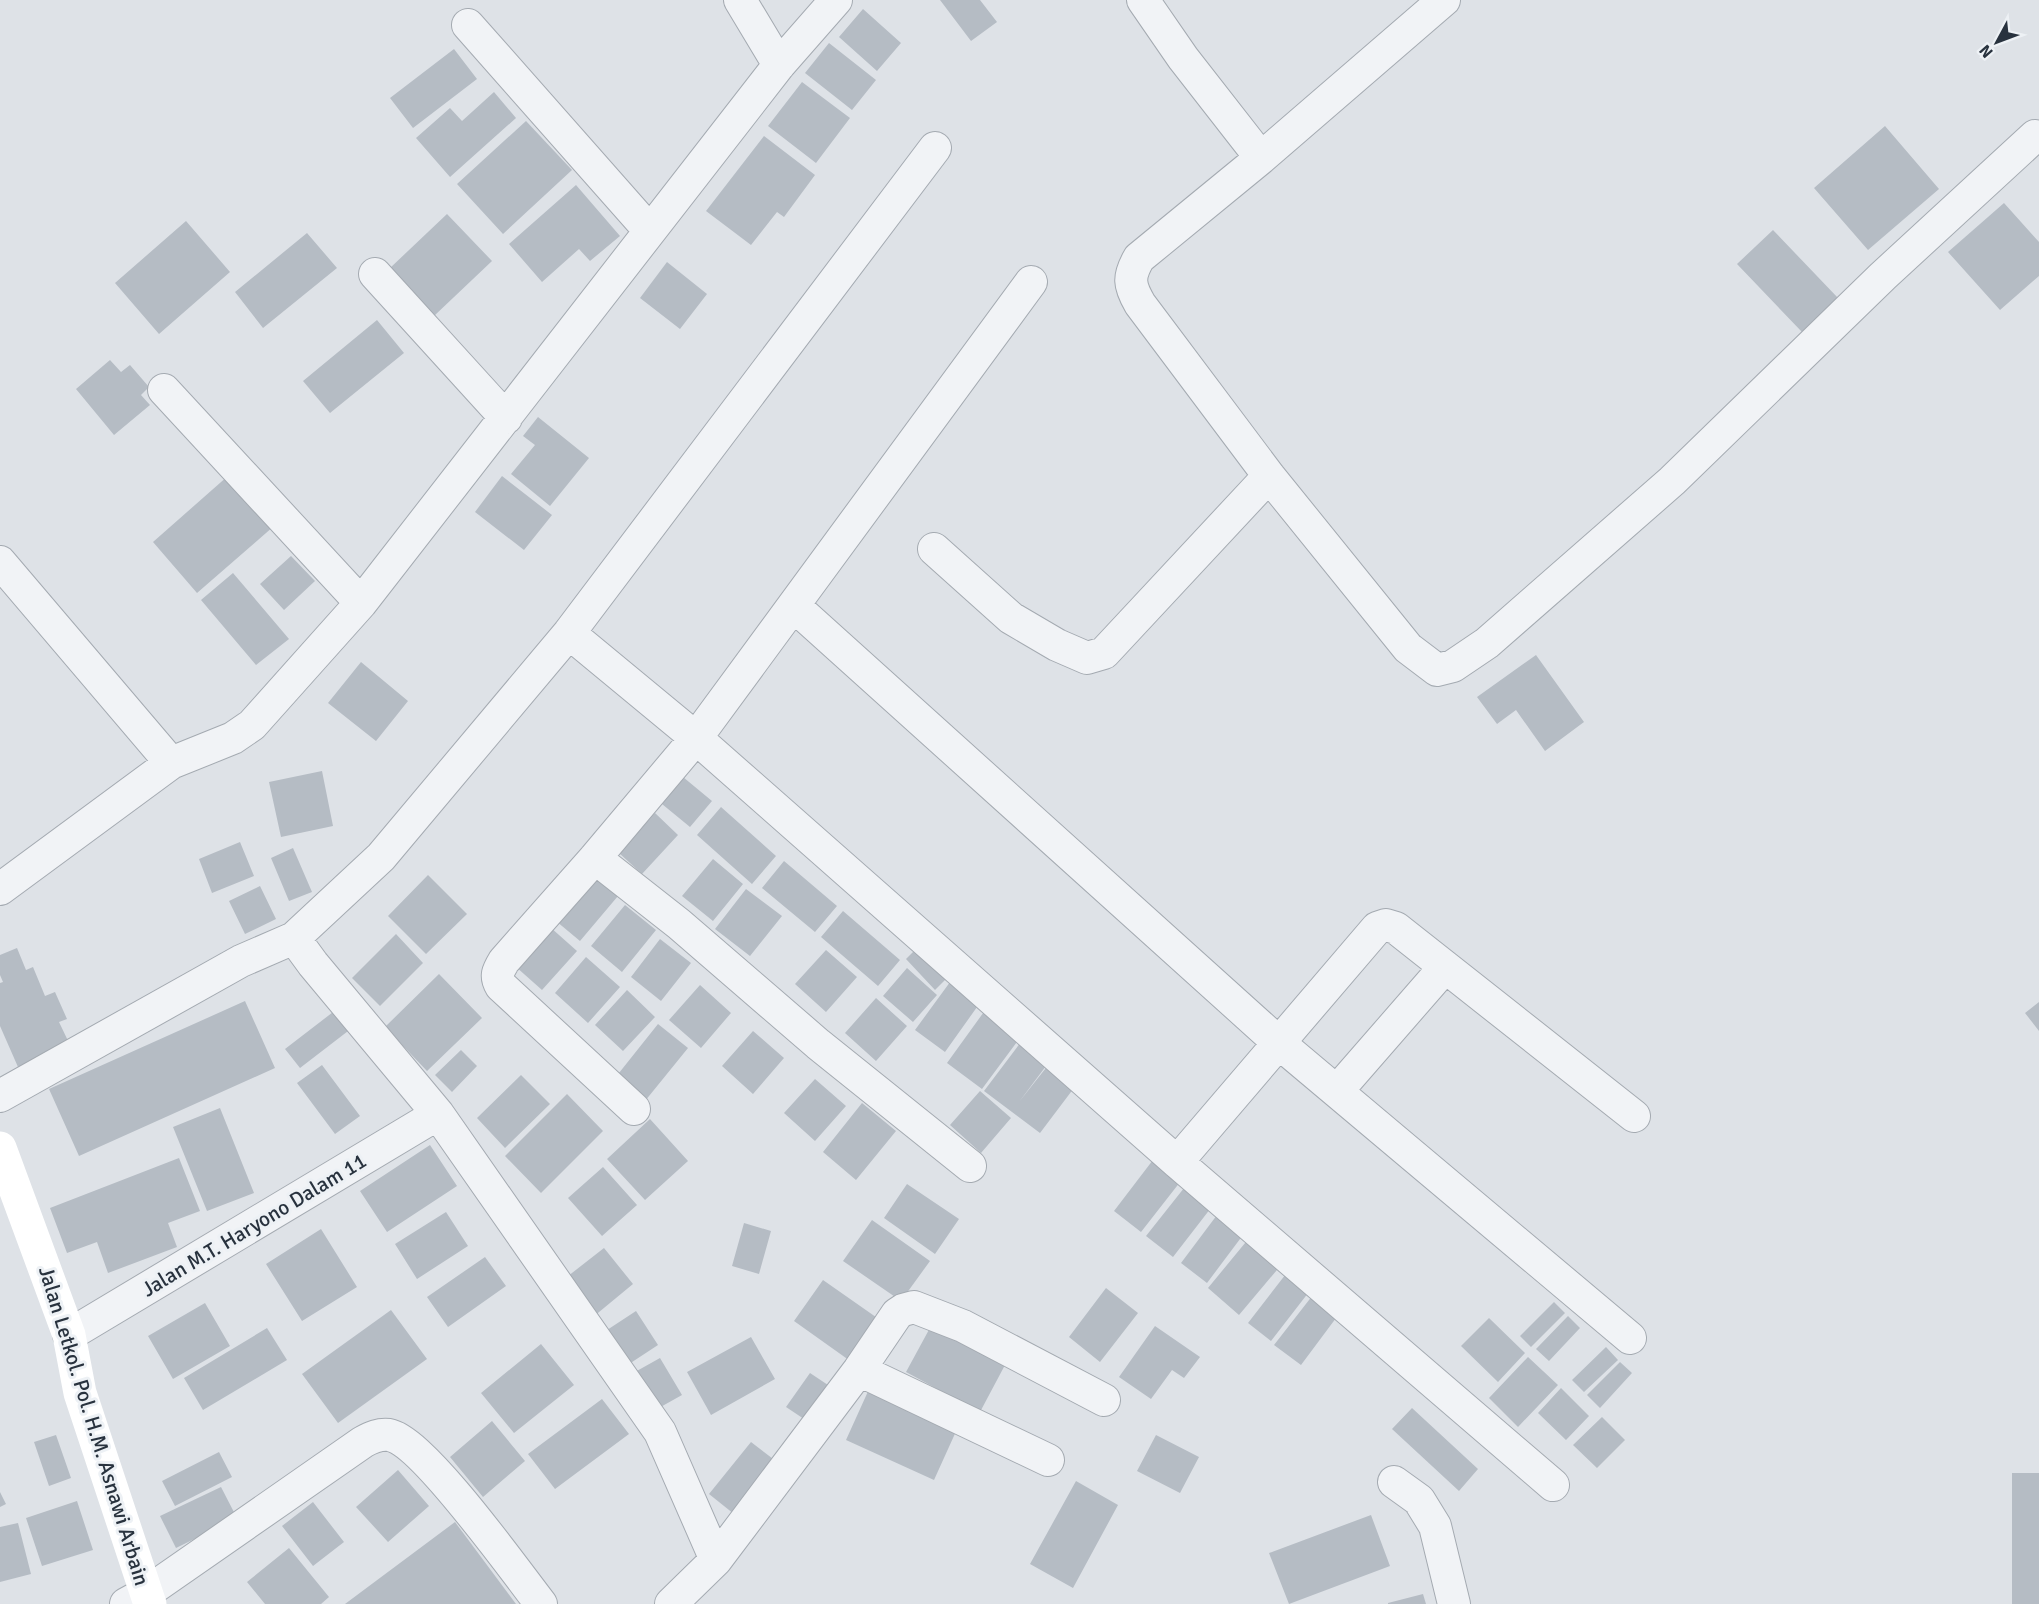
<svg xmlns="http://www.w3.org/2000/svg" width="2039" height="1604" font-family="Signika,sans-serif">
<rect width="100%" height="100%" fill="#dee2e7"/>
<!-- building -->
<path fill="#b5bcc4" d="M940 0H980L997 22 971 41Z
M863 9 901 43 877 71 839 37Z
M829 43 876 80 852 110 805 73Z
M454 49 477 79 413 128 390 98Z
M802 82 850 118 816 163 768 126Z
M494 92 516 118 450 177 416 138 450 108 462 121Z
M526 121 572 170 503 234 457 184Z
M1885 126 1939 189 1868 250 1814 188Z
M764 136 815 175 784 217 777 212 751 245 706 211Z
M576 185 620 236 590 261 579 249 542 282 509 244Z
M2004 203 2039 242V276L2000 310 1948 252Z
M447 214 492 261 434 316 389 269Z
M186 221 230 272 159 334 115 283Z
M1773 230 1838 298 1802 332 1737 264Z
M307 233 337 268 263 328 235 292Z
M667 262 707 294 680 329 640 298Z
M377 320 404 353 330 413 303 381Z
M110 360 121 372 130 365 149 387 141 395 150 405 114 435 76 389Z
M538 417 589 458 550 506 511 474 535 445 523 436Z
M229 475 274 526 197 593 153 542Z
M502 476 552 515 524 550 475 512Z
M291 556 315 581 284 610 260 584Z
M233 573 289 639 256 665 201 600Z
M1536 655 1584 722 1545 751 1516 710 1497 724 1477 697Z
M361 662 408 701 376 741 328 703Z
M322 771 333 826 281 837 269 782Z
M683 777 712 801 690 827 662 804Z
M721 807 776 856 752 884 697 835Z
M655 813 678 835 642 874 619 853Z
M240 842 254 876 212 893 199 859Z
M293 848 312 892 289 901 271 858Z
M713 859 743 884 713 921 682 896Z
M784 861 837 906 815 932 762 888Z
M428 875 467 914 426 954 388 916Z
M594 875 618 896 580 941 556 921Z
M260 886 276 919 245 934 229 901Z
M746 889 782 916 750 956 715 929Z
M625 905 656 930 622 972 591 946Z
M843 911 900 960 878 986 821 937Z
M550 927 577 951 542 990 515 966Z
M396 934 423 963 380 1006 352 978Z
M660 939 691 963 661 1001 631 977Z
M922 943 951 974 935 990 906 959Z
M17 948 26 970 33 967 45 996 55 992 67 1019 59 1022 70 1045 18 1067 0 1026V983L3 982 0 975V955Z
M826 950 857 977 826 1012 795 984Z
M586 957 620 987 588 1023 555 993Z
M907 968 937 995 913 1022 883 996Z
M439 974 482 1018 427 1071 385 1027Z
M953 978 982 1000 945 1052 915 1030Z
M700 985 731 1013 701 1048 669 1020Z
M627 990 655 1017 623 1051 595 1025Z
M876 998 907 1026 876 1061 845 1033Z
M245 1001 275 1068 79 1156 49 1089Z
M2039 1002V1031L2025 1013Z
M337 1009 352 1028 300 1068 285 1049Z
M986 1009 1022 1035 982 1089 947 1063Z
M658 1024 688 1048 645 1101 615 1078Z
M753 1031 784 1058 753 1094 722 1066Z
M1024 1038 1052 1058 1019 1102 1053 1059 1080 1080 1040 1133 984 1091Z
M461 1050 477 1066 452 1092 435 1075Z
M322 1065 360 1116 335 1134 297 1083Z
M521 1075 550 1104 505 1148 477 1118Z
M815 1079 846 1106 815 1141 784 1113Z
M980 1091 1011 1118 981 1153 950 1125Z
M567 1094 603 1131 541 1193 505 1156Z
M862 1103 896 1131 856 1180 823 1152Z
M220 1108 254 1193 207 1211 173 1127Z
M650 1119 688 1161 645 1200 607 1159Z
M430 1145 457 1186 387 1232 360 1191Z
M1156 1156 1184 1177 1141 1232 1114 1211Z
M179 1158 200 1211 168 1223 177 1247 108 1273 97 1242 67 1253 50 1208Z
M603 1167 637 1205 602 1236 568 1198Z
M1188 1183 1214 1204 1173 1257 1146 1236Z
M907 1184 959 1219 935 1254 884 1218Z
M1220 1211 1246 1231 1207 1283 1181 1263Z
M446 1212 468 1246 417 1279 395 1244Z
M872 1220 930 1261 901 1301 843 1261Z
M744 1223 771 1231 759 1274 732 1266Z
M321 1229 357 1287 302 1321 266 1264Z
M1250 1237 1282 1264 1239 1315 1208 1288Z
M604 1248 633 1284 593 1317 563 1280Z
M485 1257 506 1286 448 1327 427 1297Z
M1289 1270 1312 1288 1271 1341 1248 1323Z
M823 1280 883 1322 853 1363 794 1321Z
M1106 1288 1138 1313 1100 1362 1069 1337Z
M1316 1291 1342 1310 1301 1365 1274 1345Z
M1554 1302 1565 1313 1531 1347 1520 1336Z
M205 1303 230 1346 173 1379 148 1336Z
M391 1310 427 1359 338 1423 302 1374Z
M636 1311 658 1345 626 1366 604 1332Z
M1568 1316 1580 1328 1549 1361 1536 1349Z
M1489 1318 1525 1353 1498 1382 1461 1346Z
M931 1326 1005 1365 980 1412 906 1372Z
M1155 1326 1200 1357 1184 1378 1172 1370 1151 1399 1119 1377Z
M267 1328 287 1360 203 1410 184 1378Z
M751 1337 775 1379 711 1415 687 1372Z
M541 1344 574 1385 514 1433 481 1393Z
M1606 1347 1618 1360 1584 1392 1572 1380Z
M1528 1357 1558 1385 1518 1427 1489 1398Z
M660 1358 682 1395 657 1409 635 1372Z
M1620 1362 1632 1373 1600 1408 1587 1395Z
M810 1373 834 1389 810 1423 786 1407Z
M870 1387 958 1427 934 1480 846 1440Z
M1561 1388 1589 1416 1566 1440 1538 1413Z
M602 1399 629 1434 555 1489 528 1454Z
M1412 1408 1478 1469 1459 1491 1392 1429Z
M1602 1417 1625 1440 1597 1468 1573 1445Z
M492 1421 525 1461 483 1497 450 1457Z
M56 1435 71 1478 49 1486 34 1442Z
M1156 1435 1199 1457 1180 1493 1137 1471Z
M751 1442 781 1465 739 1518 709 1494Z
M219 1452 232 1477 175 1506 162 1481Z
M398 1470 429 1506 388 1542 356 1507Z
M2012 1473H2039V1604H2012Z
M1076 1481 1118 1505 1073 1588 1030 1564Z
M221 1487 237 1518 176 1548 160 1516Z
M0 1492 6 1504 0 1507Z
M77 1501 93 1550 42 1566 26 1518Z
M313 1502 344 1542 313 1566 282 1526Z
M1371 1515 1390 1566 1289 1604 1269 1553Z
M455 1522 516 1604H345Z
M18 1523 31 1574 0 1582V1527Z
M289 1548 329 1597 321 1604H265L247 1582Z
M1423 1594 1426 1604H1388V1603Z"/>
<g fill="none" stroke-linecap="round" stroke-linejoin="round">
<!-- street casing -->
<g stroke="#a4aab1" stroke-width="34">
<path id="street" d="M740 0 779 65
M1143 0 1183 58 1261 158
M1444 0 1261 158 1139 258C1128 277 1129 285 1140 304L1269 476 1408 648 1437 670 1453 666 1487 643 1672 481 1883 276 2035 136
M468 25 650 231
M375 274 506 418
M164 390 361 603
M934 549 1011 618 1057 645 1087 658 1104 653 1269 476
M0 562 171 763
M794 606 1279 1043 1630 1338
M569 633 696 738 1177 1162 1553 1485
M595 858 679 924 818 1044 970 1166
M0 889 171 763 233 738 252 725 361 603 779 65 836 0
M294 938 381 857 569 633 935 148
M1337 1091 1445 967
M0 1096 241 961 294 938 313 964 438 1114 660 1432 716 1560
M634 1109 501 986C495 976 498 971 504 961L595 858 696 738 1031 282
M1177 1162 1377 928 1386 925 1396 928 1634 1116
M69 1335 438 1114
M859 1370 1048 1460
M1394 1482 1419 1500 1435 1526 1454 1604
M126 1604 146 1593 363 1442C372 1437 379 1434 389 1435 423 1441 516 1572 541 1604
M671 1604 716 1560 859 1370 897 1314 903 1310 914 1307 963 1326 1104 1400"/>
</g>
<!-- street -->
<use href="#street" stroke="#f1f3f6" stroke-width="32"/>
<!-- secondary -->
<path stroke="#fff" stroke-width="33" d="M0 1148 69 1335 80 1393 150 1604"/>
</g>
<g text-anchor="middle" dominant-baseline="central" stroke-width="6" stroke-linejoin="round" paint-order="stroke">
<!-- street labels -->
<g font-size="21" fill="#28323e" stroke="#edf1f5">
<text transform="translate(254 1225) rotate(-31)">Jalan M.T. Haryono Dalam 11</text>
<text transform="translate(94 1426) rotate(73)">Jalan Letkol. Pol. H.M. Asnawi Arbain</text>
</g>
</g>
<!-- north arrow -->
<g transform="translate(1997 42) rotate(229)" stroke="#edf1f5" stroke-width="4.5" paint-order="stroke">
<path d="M0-4.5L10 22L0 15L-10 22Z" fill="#28323e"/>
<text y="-9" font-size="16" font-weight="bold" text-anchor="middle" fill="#28323e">N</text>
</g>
</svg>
